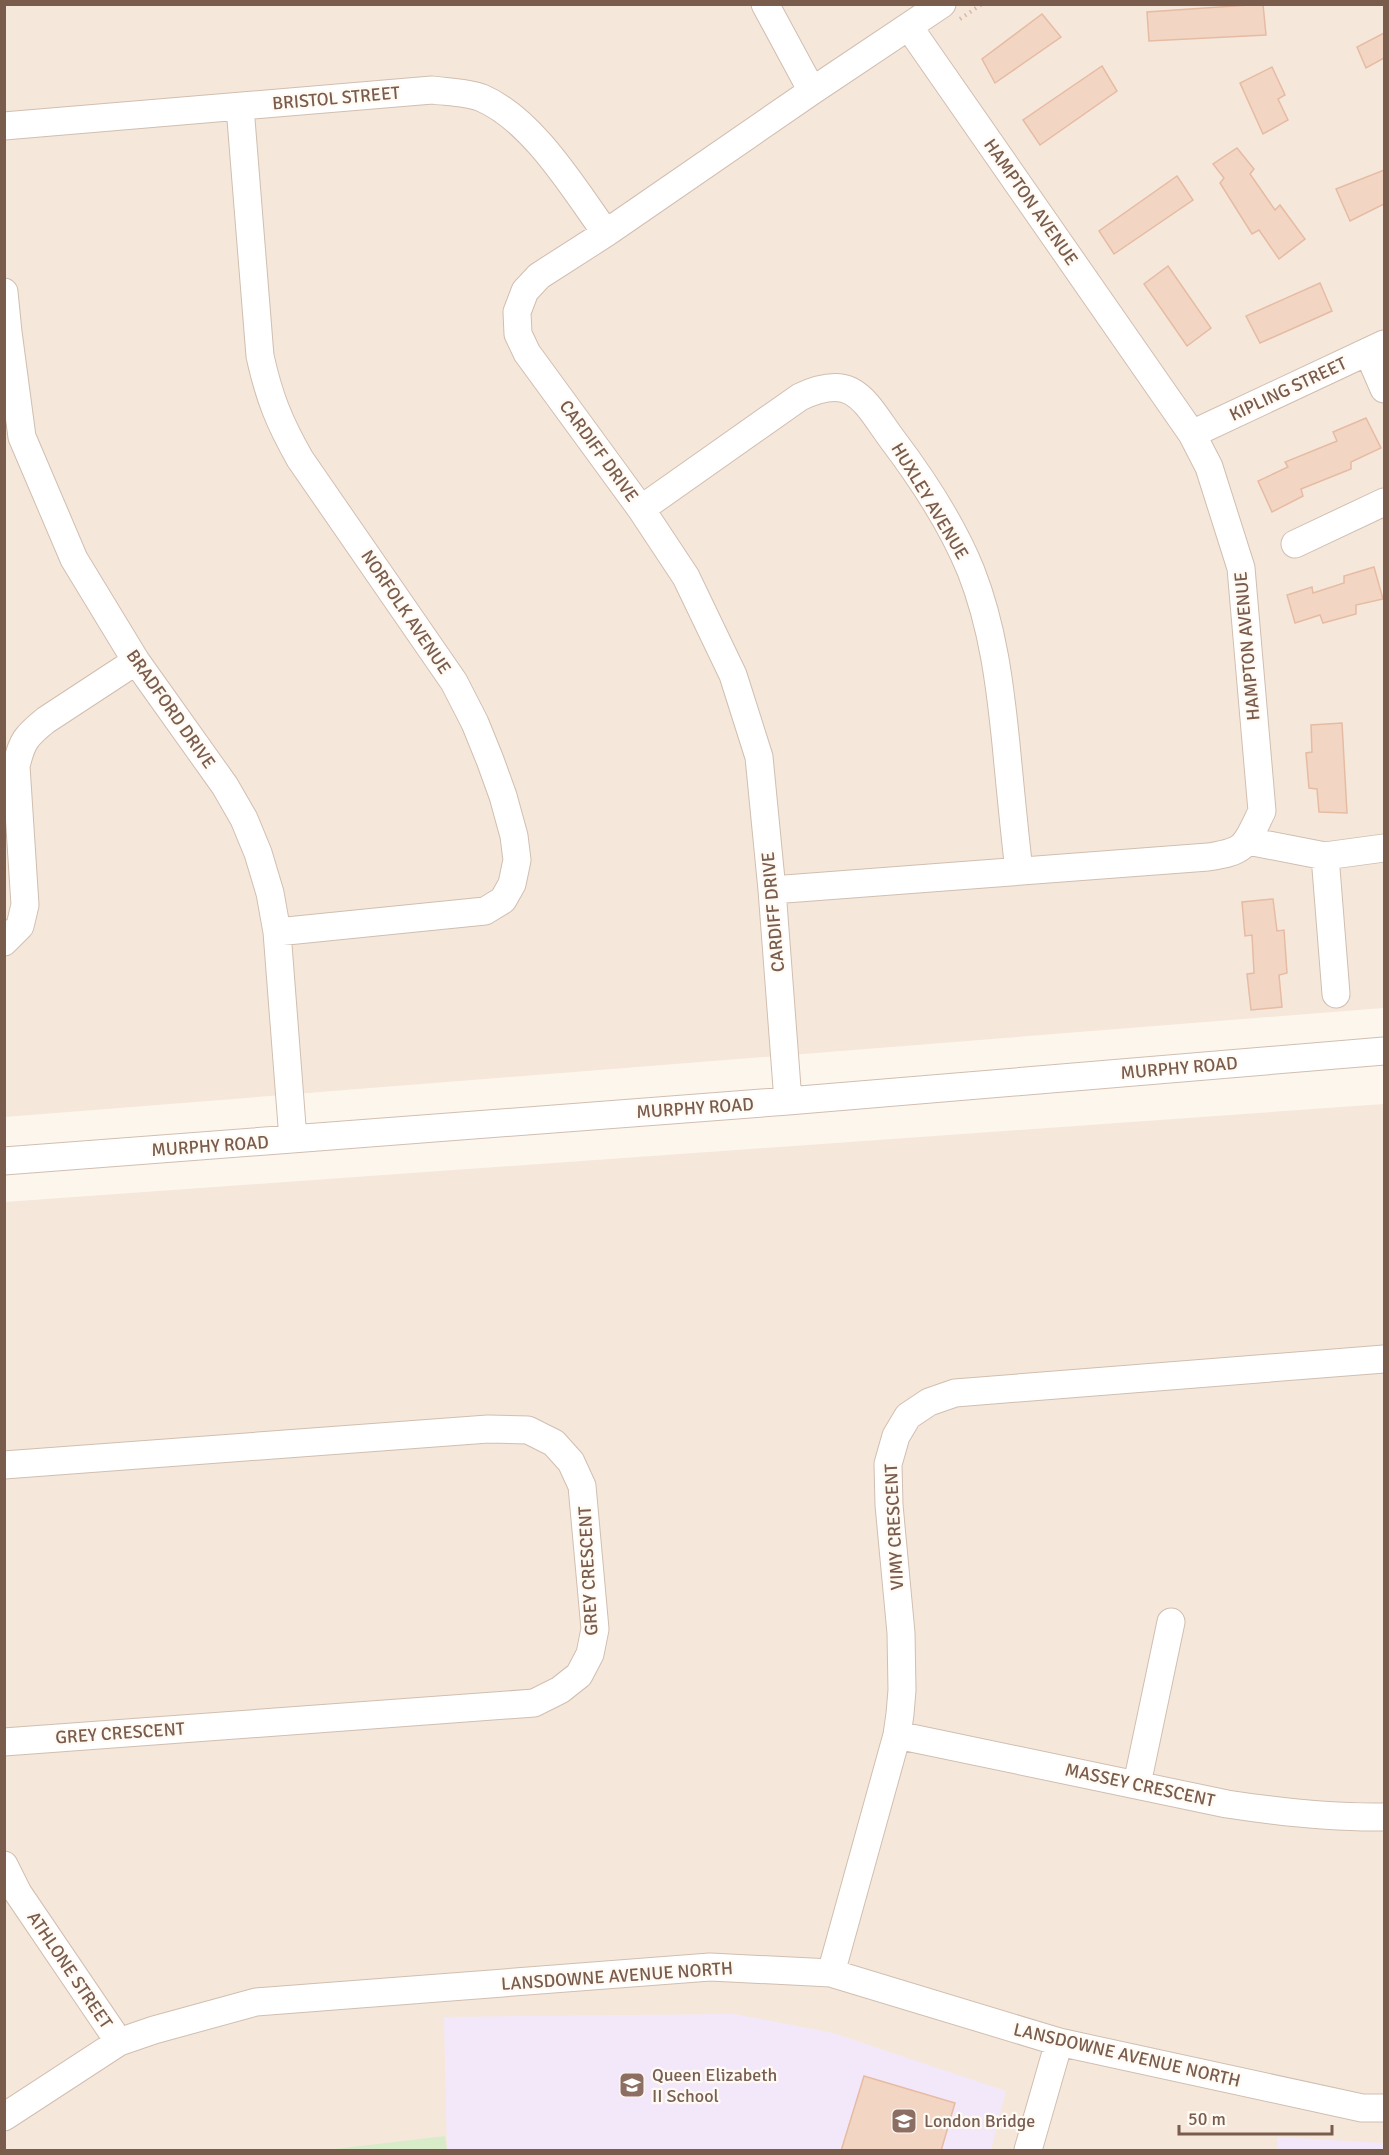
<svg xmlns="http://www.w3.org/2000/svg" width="1389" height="2155" font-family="Signika,sans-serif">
<rect width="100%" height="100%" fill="#fdf6ec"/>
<!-- residential -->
<path fill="#f5e8da" d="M5 5H1384V1008L5 1117Z
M1384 1104V2150H5L4 1202Z"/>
<!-- education -->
<path fill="#f3e8fa" d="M734 2014 833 2033 1006 2091 991 2150H447L444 2017Z
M1277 2137 1384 2143V2150H1277Z"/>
<!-- green -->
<path fill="#d8ecc9" d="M445 2136 447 2150H326Z"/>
<!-- building -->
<path fill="#f3d5c3" stroke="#e6bba3" stroke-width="1.5" d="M1263 4 1266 35 1149 41 1147 12Z
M1042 14 1061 37 995 83 982 59Z
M1384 33V58L1366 68 1357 47Z
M1102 66 1117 91 1040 145 1023 120Z
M1272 67 1285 95 1278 99 1288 120 1263 134 1240 83Z
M1237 148 1254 169 1250 174 1275 210 1280 205 1305 239 1279 259 1259 230 1252 234 1220 183 1224 178 1213 164Z
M1384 170V204L1350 221 1336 189Z
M1177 176 1193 200 1114 254 1099 231Z
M1168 266 1211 328 1187 346 1144 284Z
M1320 283 1332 311 1260 343 1246 316Z
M1366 418 1381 448 1351 462V469L1301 489 1303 496 1272 512 1258 481 1288 467 1285 462 1337 441 1333 432Z
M1374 567 1383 599 1356 605V614L1323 623 1320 615 1295 623 1287 595 1312 587 1313 593 1344 583V576Z
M1342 723 1347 813 1319 812 1317 789 1309 788 1306 753 1312 752 1311 725Z
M1273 899 1277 931 1284 930 1287 973 1279 975 1282 1007 1251 1010 1247 974 1254 973 1252 935 1245 936 1242 902Z
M864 2076 955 2103 941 2151H841Z"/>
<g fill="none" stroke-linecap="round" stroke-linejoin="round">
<!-- minor casing -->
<g stroke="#d1beb0" stroke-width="29">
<path id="minor" d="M765 4 812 91
M240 107 260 356C269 397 279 422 300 459L454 682 475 723 490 760 503 796 514 836 517 860 512 884 503 900 485 911 277 932
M4 126 432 90C447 92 468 92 482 98 533 120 574 189 606 233
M4 292 8 332 22 437 74 559 136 661 225 786 244 819 258 853 270 893 277 932 293 1139
M1368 352 1384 389
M1192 434 1384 344
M641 509 800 397C853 372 863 399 892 439 923 480 952 524 971 571 993 627 1000 685 1006 744 1010 786 1014 828 1019 871
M1295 544 1384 502
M1248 841 1325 856 1384 848
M1325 856 1336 994
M772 890 1208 857C1247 851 1245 846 1262 811L1241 568 1209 467 1192 434 909 27
M4 942 20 926 25 905 16 766C22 741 26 736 46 720L136 661
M788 1101 772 890 759 757 733 675 686 577 641 509 527 353 518 334 517 312 525 291 539 276 606 233 812 91 942 4
M4 1161 788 1101 1384 1051
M4 1465 488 1429 528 1430 554 1443 571 1462 582 1486 595 1629 590 1654 579 1675 560 1690 534 1703 4 1742
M897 1735 1227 1804C1279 1812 1331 1818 1384 1817
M1137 1784 1171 1622
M4 1865 18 1893 119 2042
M831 1973 897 1735 900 1714 902 1690 901 1633 889 1505 888 1464 896 1436 908 1416 929 1402 955 1393 1384 1359
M4 2117 119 2042 154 2030 256 2002 710 1967 831 1973 1059 2042 1362 2108H1384
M1028 2150 1059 2042"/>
</g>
<!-- path -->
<path stroke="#d9b8a5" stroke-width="4" stroke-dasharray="1.5 4.5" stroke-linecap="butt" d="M960 19 982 4"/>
<!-- minor -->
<use href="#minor" stroke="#fff" stroke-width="27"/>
</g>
<!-- icons -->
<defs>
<g id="school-square" transform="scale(1.35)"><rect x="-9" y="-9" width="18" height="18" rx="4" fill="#8d6e63" stroke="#fffaf3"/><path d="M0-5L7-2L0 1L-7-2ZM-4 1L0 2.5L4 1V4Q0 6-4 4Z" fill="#fff"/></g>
</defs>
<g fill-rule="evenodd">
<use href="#school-square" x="632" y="2085"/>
<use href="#school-square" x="904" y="2121"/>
</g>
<g text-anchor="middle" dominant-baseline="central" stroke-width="4.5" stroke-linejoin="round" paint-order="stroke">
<!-- street labels -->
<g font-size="18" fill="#7a5c4d" stroke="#fffaf3">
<text transform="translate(336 98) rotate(-5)">BRISTOL STREET</text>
<text transform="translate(1031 202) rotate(55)">HAMPTON AVENUE</text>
<text transform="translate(1288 389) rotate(-25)">KIPLING STREET</text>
<text transform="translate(599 451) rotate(54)">CARDIFF DRIVE</text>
<text transform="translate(930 501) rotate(59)">HUXLEY AVENUE</text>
<text transform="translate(406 612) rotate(56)">NORFOLK AVENUE</text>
<text transform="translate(1247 646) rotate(-95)">HAMPTON AVENUE</text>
<text transform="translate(171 709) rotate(55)">BRADFORD DRIVE</text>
<text transform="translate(773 912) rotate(-95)">CARDIFF DRIVE</text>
<text transform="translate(1179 1068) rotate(-5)">MURPHY ROAD</text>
<text transform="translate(695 1108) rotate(-4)">MURPHY ROAD</text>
<text transform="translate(210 1146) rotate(-4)">MURPHY ROAD</text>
<text transform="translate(894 1527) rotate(-93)">VIMY CRESCENT</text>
<text transform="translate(588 1571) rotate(-93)">GREY CRESCENT</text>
<text transform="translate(120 1733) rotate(-4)">GREY CRESCENT</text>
<text transform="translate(1140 1785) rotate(12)">MASSEY CRESCENT</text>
<text transform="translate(70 1970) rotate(56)">ATHLONE STREET</text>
<text transform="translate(617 1976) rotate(-4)">LANSDOWNE AVENUE NORTH</text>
<text transform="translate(1127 2055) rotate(13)">LANSDOWNE AVENUE NORTH</text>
</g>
<!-- education labels -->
<g font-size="18" fill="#785e54" stroke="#fffaf3" text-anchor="start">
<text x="652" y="2075">Queen Elizabeth<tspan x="652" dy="21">II School</tspan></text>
<text x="924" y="2121">London Bridge</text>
</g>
</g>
<!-- border -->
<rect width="1389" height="2155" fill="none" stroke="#7a5c4d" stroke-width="12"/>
<!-- scale -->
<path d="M1179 2125v9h153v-9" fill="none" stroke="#7a5c4d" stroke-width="3"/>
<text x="1188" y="2125" font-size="18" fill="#7a5c4d" stroke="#fffaf3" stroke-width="4.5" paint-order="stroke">50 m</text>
</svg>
